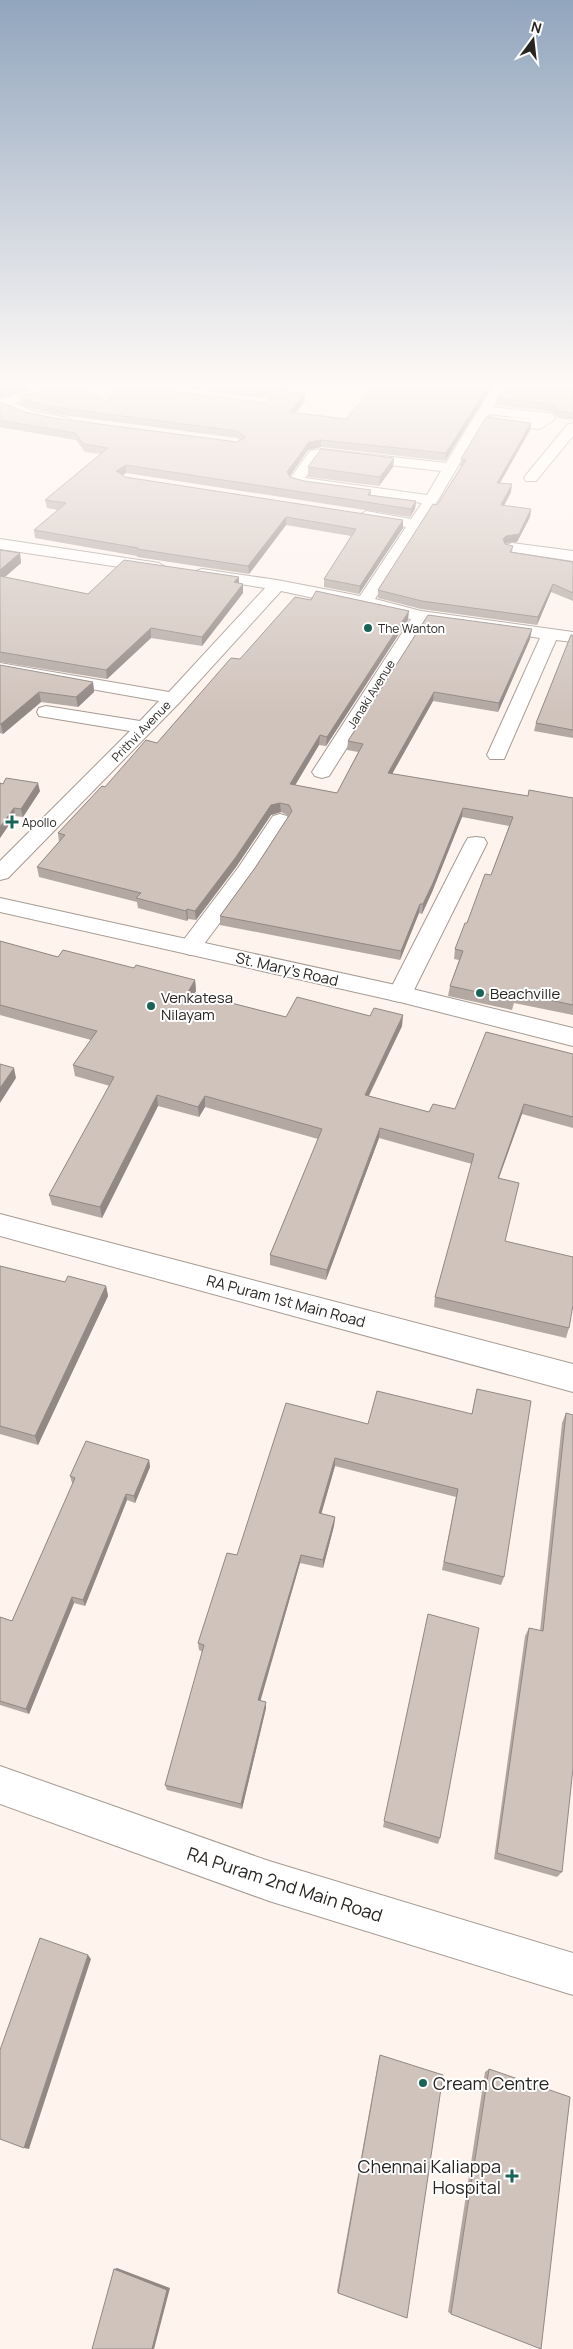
<svg xmlns="http://www.w3.org/2000/svg" width="573" height="2349" font-family="Manrope,sans-serif">
<rect width="100%" height="100%" fill="#fef3ed"/>
<g fill="none" stroke-linecap="round" stroke-linejoin="round">
<!-- minor casing -->
<g stroke="#a69a93" stroke-width="2">
<path id="minor" d="M105 383 159 387 165 391C159 398 111 391 105 383Z
M495 383H507L493 407 547 413 552 414 555 419 540 429 494 424 487 420 494 416 538 420 489 414 438 500 375 599 421 611 573 632V642L556 640 504 759H490L487 755 540 638 426 622 329 776 322 778 315 776 312 772 411 619 281 591 180 702 8 878 0 880V861L130 731 39 716 37 712 39 708 46 706 140 721 159 701 0 673V663L169 692 265 588 196 577 194 574 196 571 202 569 277 580 360 596 406 527 366 521 358 516 366 511 411 519 422 503 304 487 291 483 289 480 310 451 321 449 446 463ZM320 457H321L441 471 427 495 305 478Z
M4 398 35 412 69 418 71 421 64 425 26 418 0 405V399Z
M573 423V436L536 481H526L524 478 526 475 568 424Z
M0 539 159 563 167 568 159 573 0 549Z
M512 543 573 551V561L506 551 504 548 506 545Z
M280 814 287 816 290 820 254 877 198 952 190 955 182 952 178 947 182 942 238 868 273 816Z
M476 837 484 838 487 843 412 994 409 1000 400 1002 391 1000 388 994 465 843 468 838Z
M0 1214 573 1364V1392L0 1236Z"/>
</g>
<!-- major casing -->
<g stroke="#a69a93" stroke-width="2">
<path id="major" d="M65 383H86L84 386 0 407V399Z
M0 898 400 986 573 1028V1046L400 1002 0 912Z
M0 1766 269 1861 573 1953V1995L269 1901 0 1804Z"/>
</g>
<!-- minor -->
<use href="#minor" fill="#fff" fill-rule="evenodd"/>
<!-- major -->
<use href="#major" fill="#fff" fill-rule="evenodd"/>
</g>
<!-- wall -->
<path fill="#b3a8a2" d="M139 383H291V385L286 391 305 393V401L295 413 346 419 377 383H494L445 461 321 447 308 450 290 476V477L304 481 371 490V495L416 501 415 509 410 517 126 473 123 475 125 477 403 528 359 594 324 587V579L351 536 286 525 249 574 137 557V556L35 538 34 530 58 510 47 508 45 500 100 454 85 452 76 440 5 428 0 427V402L25 412 54 418 237 442 240 440 237 438 55 414 36 410 21 404 20 396 105 401 265 403 268 400 265 398Z
M573 384V420L557 418 554 413 547 411 496 405 497 398Z
M531 423 530 430 500 483 511 492 504 506 531 509 530 517 517 542 505 544 513 546 512 552 573 562V601L551 592 537 625 421 609 378 598V590L437 505 461 466H460L461 459Z
M394 458 393 467 379 486 308 477V467Z
M0 550 20 553 21 563 5 577 88 594 239 583 243 593 202 646 151 638 107 679 0 662Z
M428 615 530 639 498 712 433 701 392 774 528 796 573 798V1015L514 1003 512 1010 448 996 450 986 459 960 454 959 455 949 467 923 491 875 509 826 462 817 432 892 422 914 419 913 400 960 220 925V916L255 868 289 816 281 812 271 815 236 867 196 920 188 919 187 921 138 908 137 902 39 877 37 867 59 842 58 833 105 787 157 743 240 659 408 620 326 746 319 745 295 785 337 793 358 752 347 750 348 741Z
M573 635V738L534 731 536 723Z
M0 665 93 682 94 692 78 707 41 702 3 734 0 733Z
M0 783 40 791 23 817 15 816 0 838Z
M0 941 58 957 134 968 195 980 196 991 194 993 286 1017 402 1026 369 1096 429 1112 455 1109 573 1054V1128L522 1114 499 1178 505 1241 569 1328 566 1338 434 1307 435 1297 472 1164 379 1138 326 1280 270 1265V1255L318 1139 205 1107 199 1117 158 1106 102 1218 52 1205 49 1195 110 1086 75 1076 73 1065 91 1040 0 1015Z
M0 1266 65 1282 106 1286 108 1296 38 1445 0 1434Z
M477 1389 504 1577 501 1585 442 1570 456 1497 335 1466 321 1514 335 1517 334 1526 323 1568 300 1563 260 1700 266 1702V1708L242 1809 167 1790 165 1785 203 1652 199 1650 198 1643 237 1555 368 1424 472 1414Z
M566 1413 562 1872 557 1877 494 1859 525 1636 529 1628 540 1631 562 1423Z
M149 1460 150 1467 135 1503 127 1500 85 1606 74 1603 29 1714 0 1705V1617L12 1621 73 1484 72 1483 70 1476Z
M428 1614 440 1838 438 1844 383 1827Z
M380 2055 338 2293 337 2291 379 2058Z
M489 2069 451 2314 448 2312 485 2072Z"/>
<!-- shaded-wall -->
<path fill="#928884" d="M28 383 29 390 0 398V391Z
M287 383H291V385L280 398V391Z
M490 383H494L445 461 446 453Z
M305 393V401L290 420V412Z
M531 423 530 430 496 490 497 483Z
M321 440V447L308 450 287 480V472L309 442Z
M394 458 393 467 379 486 380 477Z
M126 465V473L117 478 116 471Z
M512 484 511 492 500 513 501 505Z
M416 501 415 509 410 517 411 509Z
M531 509 530 517 517 542 505 543 502 547 503 539Z
M286 517V525L249 574 248 566Z
M403 520V528L359 594 360 586Z
M20 553 21 563 0 581V570Z
M239 577V586L234 582Z
M243 584V593L202 646V637Z
M553 584 551 592 537 625 538 617Z
M409 611 408 620 326 746 327 737Z
M151 628V638L107 679 106 670Z
M532 629 530 639 498 712 499 703Z
M93 682 94 692 78 707 76 697Z
M39 692 41 702 3 734 1 724Z
M434 692 433 701 387 783 388 773Z
M320 735 319 745 290 794V784Z
M38 783 40 791 23 817 21 809Z
M280 803 281 812 271 815 236 867 196 920 195 911 271 805Z
M14 808 15 816 0 838V827Z
M463 808 462 817 432 892 422 914 423 904Z
M420 904 419 913 400 960 401 951Z
M187 909 188 919 187 921 186 911Z
M195 980 196 991 189 1002 188 992Z
M403 1015 402 1026 364 1105 365 1095Z
M14 1068 16 1078 0 1103V1088Z
M157 1095 158 1106 102 1218 100 1207Z
M205 1096V1107L199 1117 198 1107Z
M524 1104 522 1114 495 1188 498 1178Z
M380 1128 379 1138 326 1280 327 1270Z
M106 1286 108 1296 38 1445 35 1436Z
M335 1458V1466L319 1522V1513Z
M149 1460 150 1467 135 1503 134 1496Z
M126 1494 127 1500 85 1606 83 1600Z
M335 1517 334 1526 323 1568V1560Z
M301 1555 300 1563 259 1706 258 1700Z
M72 1597 74 1603 29 1714 26 1709Z
M266 1702V1708L242 1809 241 1804Z
M88 1955 91 1959 29 2149 24 2148Z
M117 2268 170 2288 154 2349H152L114 2269Z"/>
<!-- building -->
<path fill="#d0c3bc" stroke="#928884" d="M0 383H28L0 391Z
M198 383H287L280 391 305 393 290 412 346 419 377 383H490L446 453 321 440 309 442 287 472 290 477 304 481 371 490 368 495 416 501 411 509 126 465 116 471 125 477 403 520 360 586 324 579 356 529 286 517 248 566 137 549 138 548 34 530 66 503 45 500 108 448 84 444 75 433 4 421 0 420V402L25 412 54 418 237 442 246 437 237 431 54 407 35 403 20 396 55 388 64 389 80 386 105 401 124 385 265 403 274 397 265 391Z
M506 383H567L573 384V413L558 411 555 406 548 404 497 398Z
M486 417 531 423 497 483 512 484 501 505 531 509 519 534 506 536 503 539 505 544 513 546 510 552 573 562V593L553 584 538 617 422 601 378 590 433 504 437 505 466 460 461 459Z
M321 449 394 458 380 477 308 467Z
M0 550 20 553 0 570Z
M124 560 239 577 234 582 243 584 202 637 151 628 106 670 0 652V576L88 594Z
M316 591 409 611 327 737 320 735 290 784 337 793 363 744 348 741 428 615 532 629 499 703 434 692 388 773 528 796 529 790 573 798V1005L516 993 514 1000 450 986 463 951 455 949 465 923H467L485 874 491 875 513 817 463 808 433 883 423 904H420L401 951 220 916 255 868 292 811 289 805 280 803 271 805 236 857 195 911 187 909 186 911 136 898 141 893 37 867 65 835 58 833 102 786 105 787 146 740 157 743 231 658 240 659 295 597 311 600Z
M571 635H573V730L536 723Z
M0 665 93 682 76 697 39 692 1 724H0Z
M6 778 38 783 21 809 14 808 0 827V783L3 784Z
M0 941 58 957 63 950 134 968 136 965 195 980 188 992 286 1017 297 997 370 1016 374 1008 403 1015 365 1095 429 1112 433 1104 455 1109 486 1032 573 1054V1117L524 1104 498 1178 519 1183 505 1241 573 1257V1305L569 1328 435 1297 474 1154 380 1128 327 1270 270 1255 322 1129 205 1096 198 1107 157 1095 100 1207 49 1195 114 1077 73 1065 97 1031 0 1005Z
M0 1064 14 1068 0 1088Z
M0 1266 65 1282 68 1276 106 1286 35 1436 0 1426Z
M477 1389 531 1401 504 1577 444 1562 458 1489 335 1458 319 1513 335 1517 323 1560 301 1555 258 1700 266 1702 241 1804 165 1785 204 1645 198 1643 227 1553 237 1555 286 1403 368 1424 377 1391 472 1414Z
M566 1413 573 1415V1768L562 1872 497 1853 529 1628 543 1631Z
M86 1441 149 1460 134 1496 126 1494 83 1600 72 1597 26 1709 0 1701V1617L12 1621 75 1478 70 1476Z
M428 1614 479 1628 440 1838 384 1821Z
M40 1938 88 1955 24 2148 0 2139V2050Z
M380 2055 443 2075 407 2318 338 2293Z
M489 2069 570 2097 541 2349 451 2314Z
M114 2269 167 2290 152 2349H92Z"/>
<!-- sky -->
<linearGradient id="sky" x2="0" y2="1"><stop stop-color="#91a5bd"/><stop offset="0.54" stop-color="#fffaf7"/><stop offset="1" stop-color="#fffaf7" stop-opacity="0"/></linearGradient>
<rect width="573" height="712" fill="url(#sky)"/>
<!-- markers -->
<g fill="#1a6358" stroke="#fff" stroke-width="2">
<circle cx="368" cy="628" r="5"/>
<path d="M9.5 814.5h5v5h5v5h-5v5h-5v-5h-5v-5h5z"/>
<circle cx="480" cy="993" r="5"/>
<circle cx="151" cy="1006" r="5"/>
<circle cx="423" cy="2083" r="5"/>
<path d="M509.5 2168.5h5v5h5v5h-5v5h-5v-5h-5v-5h5z"/>
</g>
<g text-anchor="middle" dominant-baseline="central" stroke-width="4" stroke-linejoin="round" paint-order="stroke">
<!-- far-poi labels -->
<g font-size="12" fill="#282421" stroke="#fff" text-anchor="start">
<text x="378" y="628">The Wanton</text>
<text x="22" y="822">Apollo</text>
</g>
<!-- far-street labels -->
<g font-size="12" fill="#282421" stroke="#fff">
<text transform="translate(371 694) rotate(-58)">Janaki Avenue</text>
<text transform="translate(141 731) rotate(-46)">Prithvi Avenue</text>
</g>
<!-- street labels -->
<g font-size="15" fill="#282421" stroke="#fff">
<text transform="translate(287 969) rotate(13)">St. Mary's Road</text>
<text transform="translate(286 1301) rotate(15)">RA Puram 1st Main Road</text>
</g>
<!-- poi labels -->
<g font-size="15" fill="#282421" stroke="#fff" text-anchor="start">
<text x="490" y="993">Beachville</text>
<text x="161" y="997">Venkatesa<tspan x="161" dy="17">Nilayam</tspan></text>
</g>
<!-- near-street labels -->
<g font-size="18" fill="#282421" stroke="#fff">
<text transform="translate(285 1884) rotate(18)">RA Puram 2nd Main Road</text>
</g>
<!-- near-poi labels -->
<g font-size="18" fill="#282421" stroke="#fff" text-anchor="start">
<text x="433" y="2083">Cream Centre</text>
<text x="501" y="2166" text-anchor="end">Chennai Kaliappa<tspan x="501" dy="21">Hospital</tspan></text>
</g>
</g>
<!-- north arrow -->
<g transform="translate(533 40) rotate(15)" stroke="#ffffff" stroke-width="4" paint-order="stroke">
<path d="M0-4L9 19L0 12L-9 19Z" fill="#282421"/>
<text y="-8" font-size="14" font-weight="bold" text-anchor="middle" fill="#282421">N</text>
</g>
</svg>
